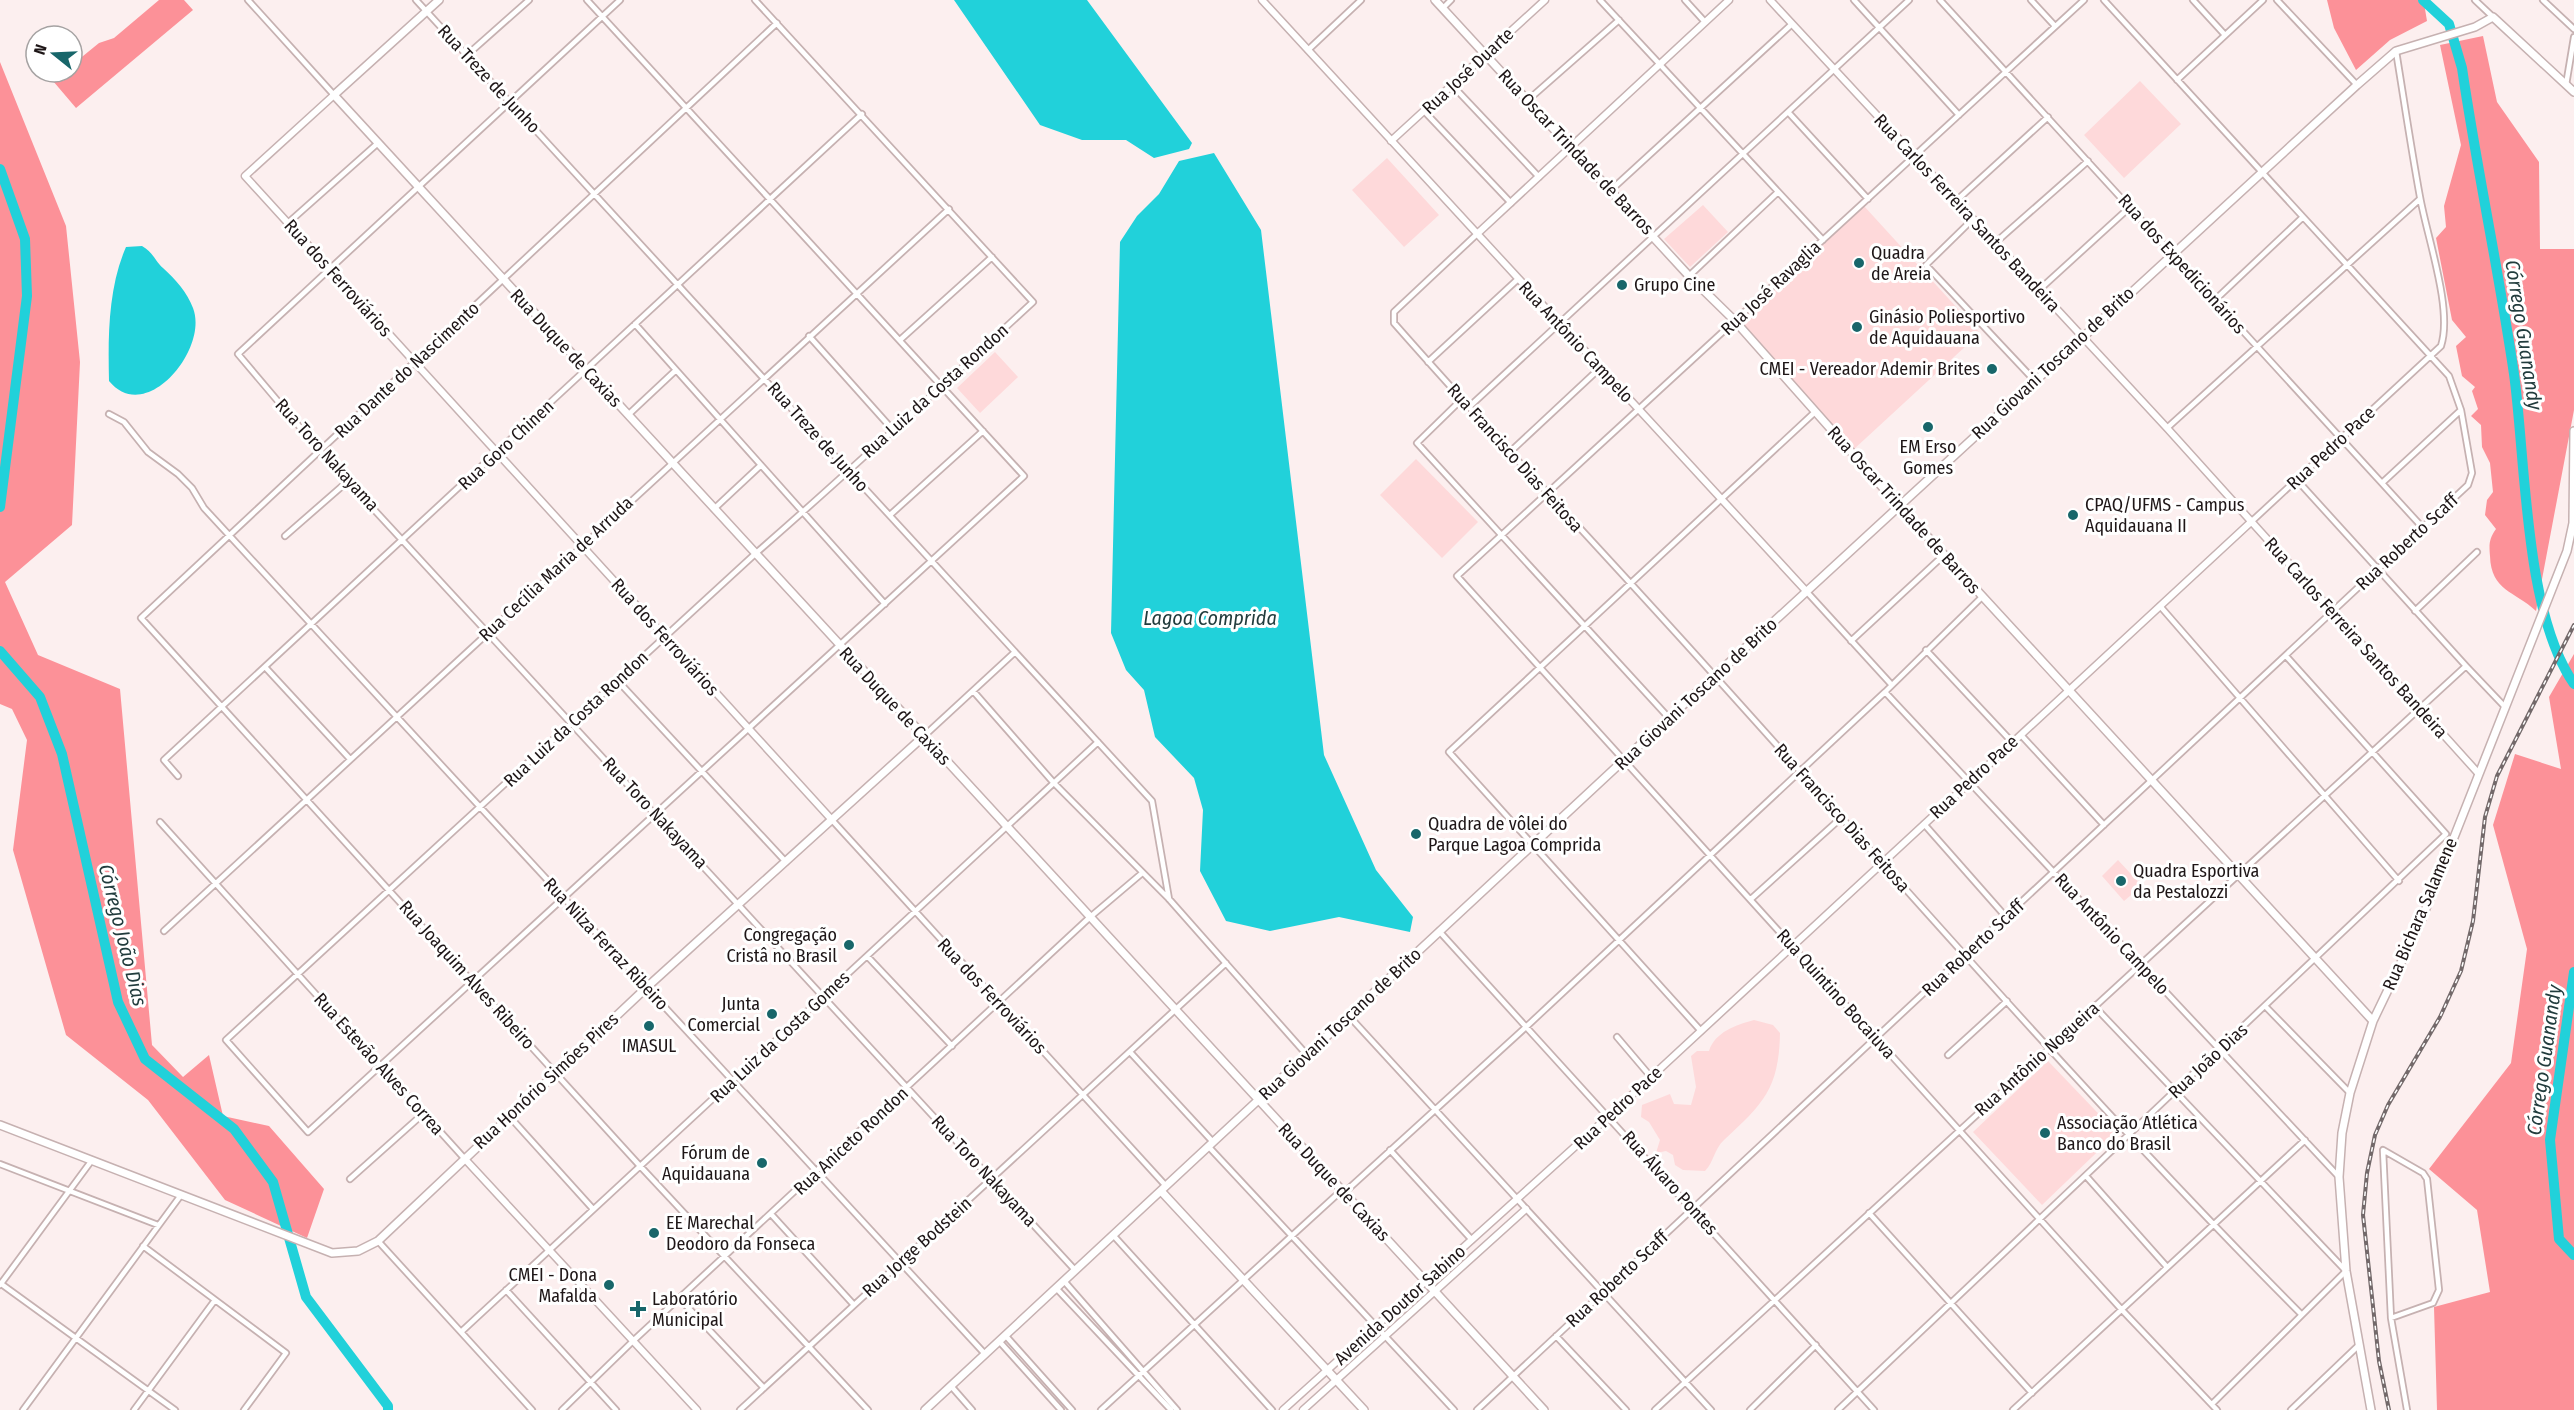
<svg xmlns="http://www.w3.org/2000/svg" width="2574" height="1410" font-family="'Fira Sans Condensed',sans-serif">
<rect width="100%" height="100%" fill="#fcefef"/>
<!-- green -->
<path fill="#fed9da" d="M2140 81 2181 124 2124 178 2084 135Z
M1387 158 1439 215 1404 247 1352 190Z
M1703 205 1728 232 1690 267 1664 239Z
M1864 206 1980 333 1853 450 1735 321Z
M995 352 1018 377 980 413 957 388Z
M1416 459 1478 522 1442 558 1380 495Z
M2118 860 2142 886 2124 901 2102 876Z
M1754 1020 1773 1025 1780 1033C1779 1089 1763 1104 1724 1140 1714 1149 1714 1162 1705 1171L1683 1170 1675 1165 1673 1155 1666 1151 1656 1153 1660 1140 1649 1122 1641 1117 1642 1105 1670 1094 1674 1104 1691 1105 1696 1087 1691 1056 1697 1051H1709C1715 1032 1736 1025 1754 1020Z
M2048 1061 2117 1133 2042 1205 1973 1132Z"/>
<!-- forest -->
<path fill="#fc9198" d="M159 0H184L193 10 76 108 53 81 64 72H72V65L99 43 114 38Z
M2327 0H2419L2424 3 2427 21 2390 40 2356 70 2334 28Z
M2483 36 2497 102 2539 162 2540 249H2574V410L2536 611C2515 591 2491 591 2490 556 2489 544 2489 539 2496 529L2485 515 2487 500 2493 492 2490 463 2482 447 2481 425 2471 416 2478 409 2472 391 2475 387 2462 376 2456 346 2466 337 2452 320 2436 238 2446 227 2444 206 2461 145 2440 45Z
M0 62 66 226 80 362 72 525 5 582 38 655 120 689 152 1045 183 1077 209 1055 223 1116 269 1126 324 1189 307 1238 225 1200 148 1100 66 1035 13 850 27 740 12 709 0 704Z
M2574 654V1410H2437L2434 1307 2490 1292 2477 1210 2429 1169 2511 1063 2527 949 2493 825 2515 754 2561 769 2549 697Z"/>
<!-- water -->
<path fill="#21d1da" d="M954 0H1087L1192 143 1189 149 1154 158 1126 140H1082L1040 125Z
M1214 153 1261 230 1324 755 1376 870 1413 917 1410 932 1339 917 1270 931 1226 921 1200 871 1203 810 1194 778 1155 737 1144 690 1126 670 1111 633 1120 242 1137 216 1159 194 1179 161Z
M142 246C154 253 154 260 163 268 176 280 187 292 193 308 209 349 146 426 109 381 108 337 108 288 126 247Z"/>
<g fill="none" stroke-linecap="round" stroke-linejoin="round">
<!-- river -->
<path stroke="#21d1da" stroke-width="10" d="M2423 0 2449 24 2462 68C2477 170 2499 272 2514 374 2526 461 2524 612 2574 684
M0 169 25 239 27 296 0 507
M0 651 40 697 62 754 118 1002 145 1059 234 1129 273 1182 306 1297 388 1406V1410
M2574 972 2550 1140 2559 1239 2574 1255"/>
<!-- minor casing -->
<g stroke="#c6b1b1" stroke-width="8">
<path id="minor" d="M248 0 334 95
M416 0 1152 801 1169 899
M587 0C733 159 878 317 1024 476L308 1132 226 1040 755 554C849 472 941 387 1033 302L755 0
M620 0 238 354 320 451 1075 1270
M1600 0 1823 240
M1685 0 1705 22
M1854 0 1959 115
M1940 0 2423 528
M2031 0 2055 26
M2084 0 1457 576 2122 1310 2217 1410
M2104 0 2449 376 2461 410 2382 483
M2193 0 2225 35
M2277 0 2357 85
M2475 0 2493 17
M2543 0 2574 29
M1443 8 1451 0
M777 23 141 618 640 1166 868 1410
M1308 50 1361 0
M467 55 529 0
M2177 80 2263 0
M1452 85 1539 177
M2566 85 2574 37
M1528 100 1619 20
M1424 111 1511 203
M1788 112 1868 199
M1611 190 1792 24
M1956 201 2048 117
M1973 219 1926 265 2035 381
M288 223 378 143
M1477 234 1394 312V323C1501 445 1613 562 1721 683 1912 895 2099 1111 2301 1314
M1995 243 2088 161
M1689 276 1778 192
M2039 290 2130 207
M2215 300 2303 217
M635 324 885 604
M809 336 893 430
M900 340 992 257
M1428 362 1518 279
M1462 399 1417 443 1669 718
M1469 407 1909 0
M109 414 124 422 148 452 178 474 192 488 204 508 985 1354
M628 415 676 370
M2167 428 2420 199
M1510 452 1600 368
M714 509 761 465
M890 515 983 431
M2252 521 2441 346C2453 309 2427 237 2420 197 2411 148 2404 100 2396 51
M285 536 348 481
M1807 592 1890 683
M2160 606 2399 881
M2415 611 2477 552
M1851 641 1944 555
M1926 650 2012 742
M2286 656 2446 834
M2466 666 2505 707
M265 667 350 759
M617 680 786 862
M974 692 1053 782 1169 899 1307 1055
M1885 692 2339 1177
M2021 735 2104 825
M924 736 1015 652
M178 776 164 760 862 114
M832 820 1166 1186
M160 822 464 1158
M1924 824 2006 917
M1751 899 1841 818
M164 931 949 209
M1439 931 1874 1410
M868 957 952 1046
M2094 1006 2346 1271 2212 1404
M2266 1007 2350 1093
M1349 1016 1711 1410
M1701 1031 1449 752 1815 412
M1617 1037 1651 1077
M1130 1052 1213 1142
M1948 1055 2007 1001
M509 1116 593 1209
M1208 1146 1454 1410
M1390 1150 1472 1240
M0 1164 158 1225
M2086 1176 2167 1267
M350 1179 424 1113
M1346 1191 1526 1027 1885 692 1983 596
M1869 1213 2032 1393
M771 1214 854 1305
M1113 1235 1272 1410
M378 1241 532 1410
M143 1246 286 1353 244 1410
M1064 1281 1177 1410
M0 1283 175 1410
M0 1285 92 1160
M1056 1288 1171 1410
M506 1290 616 1410
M679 1298 764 1388
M2391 1318 2433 1303 2439 1290 2427 1179 2423 1173 2383 1150 2391 1318 2407 1410
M461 1332 1098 742
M1005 1335 1072 1410
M1556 1336 1626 1410
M999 1341 1061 1410
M951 1386 972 1410
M23 1410 181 1195
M134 1410 215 1300
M562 1410 633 1341 1089 918 1141 874
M740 1410 1226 963
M1101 1410 1342 1190
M1477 1410 2468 485 2472 473 2461 410
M1655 1410 2466 666 2297 480
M1750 1410 1816 1345
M1838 1410 2446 834
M2013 1410 2305 1140
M2291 1410 2359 1345"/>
</g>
<!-- tertiary casing -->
<g stroke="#c6b1b1" stroke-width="9">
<path id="tertiary" d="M1262 0 1807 592
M1770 0 2167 428 2478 773
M334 95 245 176 832 820
M1391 141 1545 0
M1477 234 1729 0
M464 1158 697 1410
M1283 1410 1609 1116 2252 521
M1303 1410 1526 1209"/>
</g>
<!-- secondary casing -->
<g stroke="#c6b1b1" stroke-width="10">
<path id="secondary" d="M439 0 334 95 1544 1410
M1435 0 1689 276 1735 321 1892 498 2373 1021
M0 1125 332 1253 358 1251 378 1241 646 988 924 736
M1161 1191 1364 1410
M925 1410 1669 718 2357 85 2396 51 2475 27 2493 17 2574 92
M2371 1410 2346 1271 2339 1177 2342 1133 2350 1093 2373 1021 2421 921 2567 551 2573 523 2574 431"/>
</g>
<!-- minor -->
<use href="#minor" stroke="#fff" stroke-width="4.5"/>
<!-- tertiary -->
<use href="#tertiary" stroke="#fff" stroke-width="6"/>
<!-- secondary -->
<use href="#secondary" stroke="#fff" stroke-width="7"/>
<!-- rail casing -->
<g stroke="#73696a" stroke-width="4">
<path id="rail" d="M2389 1410 2379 1361 2363 1215 2367 1173 2375 1135 2388 1105 2440 1017 2461 971 2473 921 2485 817 2497 776 2574 625"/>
</g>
<!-- rail -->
<use href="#rail" stroke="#fff" stroke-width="1.5" stroke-dasharray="4.5" stroke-linecap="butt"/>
</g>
<!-- markers -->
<g fill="#18666a" stroke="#fff" stroke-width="2">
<circle cx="1859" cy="263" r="6"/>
<circle cx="1622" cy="285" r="6"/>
<circle cx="1857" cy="327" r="6"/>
<circle cx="1992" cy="369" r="6"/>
<circle cx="1928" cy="427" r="6"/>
<circle cx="2073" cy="515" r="6"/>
<circle cx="1416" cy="834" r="6"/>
<circle cx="2121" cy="881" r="6"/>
<circle cx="849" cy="945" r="6"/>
<circle cx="772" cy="1014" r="6"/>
<circle cx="649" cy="1026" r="6"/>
<circle cx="2045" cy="1133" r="6"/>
<circle cx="762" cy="1163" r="6"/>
<circle cx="654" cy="1233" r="6"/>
<circle cx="609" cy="1285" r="6"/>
<path d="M635 1300h6v6h6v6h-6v6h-6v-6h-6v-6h6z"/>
</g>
<g text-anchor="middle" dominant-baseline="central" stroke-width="6" stroke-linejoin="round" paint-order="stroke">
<!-- street labels -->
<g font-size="18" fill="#1e1617" stroke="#fff">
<text transform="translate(1468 71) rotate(-43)">Rua José Duarte</text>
<text transform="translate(489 79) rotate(47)">Rua Treze de Junho</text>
<text transform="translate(1576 152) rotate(47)">Rua Oscar Trindade de Barros</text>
<text transform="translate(1967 213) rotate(47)">Rua Carlos Ferreira Santos Bandeira</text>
<text transform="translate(2182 264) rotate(48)">Rua dos Expedicionários</text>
<text transform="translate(338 278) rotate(48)">Rua dos Ferroviários</text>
<text transform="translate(1771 288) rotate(-43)">Rua José Ravaglia</text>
<text transform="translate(1576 342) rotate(47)">Rua Antônio Campelo</text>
<text transform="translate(566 348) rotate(47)">Rua Duque de Caxias</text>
<text transform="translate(2053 363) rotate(-43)">Rua Giovani Toscano de Brito</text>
<text transform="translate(407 370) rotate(-43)">Rua Dante do Nascimento</text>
<text transform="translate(935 391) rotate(-42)">Rua Luiz da Costa Rondon</text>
<text transform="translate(818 437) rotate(48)">Rua Treze de Junho</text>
<text transform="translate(506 445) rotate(-43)">Rua Goro Chinen</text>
<text transform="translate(2331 448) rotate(-43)">Rua Pedro Pace</text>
<text transform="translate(327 455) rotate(48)">Rua Toro Nakayama</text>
<text transform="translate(1515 458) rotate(48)">Rua Francisco Dias Feitosa</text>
<text transform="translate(1904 510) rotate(48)">Rua Oscar Trindade de Barros</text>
<text transform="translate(2407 542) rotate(-43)">Rua Roberto Scaff</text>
<text transform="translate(556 569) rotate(-43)">Rua Cecília Maria de Arruda</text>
<text transform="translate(665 637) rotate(48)">Rua dos Ferroviários</text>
<text transform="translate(2356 638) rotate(48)">Rua Carlos Ferreira Santos Bandeira</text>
<text transform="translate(1696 694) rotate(-43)">Rua Giovani Toscano de Brito</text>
<text transform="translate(895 706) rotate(47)">Rua Duque de Caxias</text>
<text transform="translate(576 719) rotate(-43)">Rua Luiz da Costa Rondon</text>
<text transform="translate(1974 777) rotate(-43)">Rua Pedro Pace</text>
<text transform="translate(655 813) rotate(47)">Rua Toro Nakayama</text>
<text transform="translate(1842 818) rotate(48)">Rua Francisco Dias Feitosa</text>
<text transform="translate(2420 914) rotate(-67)">Rua Bichara Salamene</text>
<text transform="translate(2112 934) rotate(47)">Rua Antônio Campelo</text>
<text transform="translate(606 944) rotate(47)">Rua Nilza Ferraz Ribeiro</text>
<text transform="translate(1973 948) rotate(-43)">Rua Roberto Scaff</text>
<text transform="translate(467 975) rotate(48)">Rua Joaquim Alves Ribeiro</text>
<text transform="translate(1836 994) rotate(48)">Rua Quintino Bocaiuva</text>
<text transform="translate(992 996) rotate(47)">Rua dos Ferroviários</text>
<text transform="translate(1340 1024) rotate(-43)">Rua Giovani Toscano de Brito</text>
<text transform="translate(780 1037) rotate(-43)">Rua Luiz da Costa Gomes</text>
<text transform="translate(2037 1059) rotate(-42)">Rua Antônio Nogueira</text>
<text transform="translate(2208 1061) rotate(-43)">Rua João Dias</text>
<text transform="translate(379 1064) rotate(48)">Rua Estevão Alves Correa</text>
<text transform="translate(546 1081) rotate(-43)">Rua Honório Simões Pires</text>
<text transform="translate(1618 1108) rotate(-43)">Rua Pedro Pace</text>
<text transform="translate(851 1141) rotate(-43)">Rua Aniceto Rondon</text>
<text transform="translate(984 1171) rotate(47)">Rua Toro Nakayama</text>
<text transform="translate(1334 1182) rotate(47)">Rua Duque de Caxias</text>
<text transform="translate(1670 1183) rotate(48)">Rua Álvaro Pontes</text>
<text transform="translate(917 1247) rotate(-42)">Rua Jorge Bodstein</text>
<text transform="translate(1617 1279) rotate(-43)">Rua Roberto Scaff</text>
<text transform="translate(1400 1305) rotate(-42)">Avenida Doutor Sabino</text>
</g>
<!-- poi labels -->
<g font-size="18" fill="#1e1617" stroke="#fff" text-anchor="start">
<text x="1871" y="253">Quadra<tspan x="1871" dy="21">de Areia</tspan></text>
<text x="1634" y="285">Grupo Cine</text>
<text x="1869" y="317">Ginásio Poliesportivo<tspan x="1869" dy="21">de Aquidauana</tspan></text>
<text x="1980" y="369" text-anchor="end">CMEI - Vereador Ademir Brites</text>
<text x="1928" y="447" text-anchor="middle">EM Erso<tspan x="1928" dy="21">Gomes</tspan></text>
<text x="2085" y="505">CPAQ/UFMS - Campus<tspan x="2085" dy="21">Aquidauana II</tspan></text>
<text x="1428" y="824">Quadra de vôlei do<tspan x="1428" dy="21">Parque Lagoa Comprida</tspan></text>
<text x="2133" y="871">Quadra Esportiva<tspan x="2133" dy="21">da Pestalozzi</tspan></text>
<text x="837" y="935" text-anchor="end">Congregação<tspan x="837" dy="21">Cristâ no Brasil</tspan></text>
<text x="760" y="1004" text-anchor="end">Junta<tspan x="760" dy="21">Comercial</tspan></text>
<text x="649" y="1046" text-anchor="middle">IMASUL</text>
<text x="2057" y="1123">Associação Atlética<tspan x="2057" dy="21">Banco do Brasil</tspan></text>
<text x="750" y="1153" text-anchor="end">Fórum de<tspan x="750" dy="21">Aquidauana</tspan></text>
<text x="666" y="1223">EE Marechal<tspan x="666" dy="21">Deodoro da Fonseca</tspan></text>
<text x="597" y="1275" text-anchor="end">CMEI - Dona<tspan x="597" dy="21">Mafalda</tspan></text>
<text x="652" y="1299">Laboratório<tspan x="652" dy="21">Municipal</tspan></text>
</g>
<!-- water labels -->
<g font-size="20" font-style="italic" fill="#223c3d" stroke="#fff">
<text transform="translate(2524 335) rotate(81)">Córrego Guanandy</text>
<text x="1210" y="618">Lagoa Comprida</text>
<text transform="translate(123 935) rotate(76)">Córrego João Dias</text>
<text transform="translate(2544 1060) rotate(-82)">Córrego Guanandy</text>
</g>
</g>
<!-- north arrow -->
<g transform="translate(54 54) rotate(288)"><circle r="28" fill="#ffffff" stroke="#a5a2a2" stroke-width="1.5"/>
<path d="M0-4.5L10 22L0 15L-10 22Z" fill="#18666a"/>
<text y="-9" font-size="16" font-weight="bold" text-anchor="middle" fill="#1e1617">N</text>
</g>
</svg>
